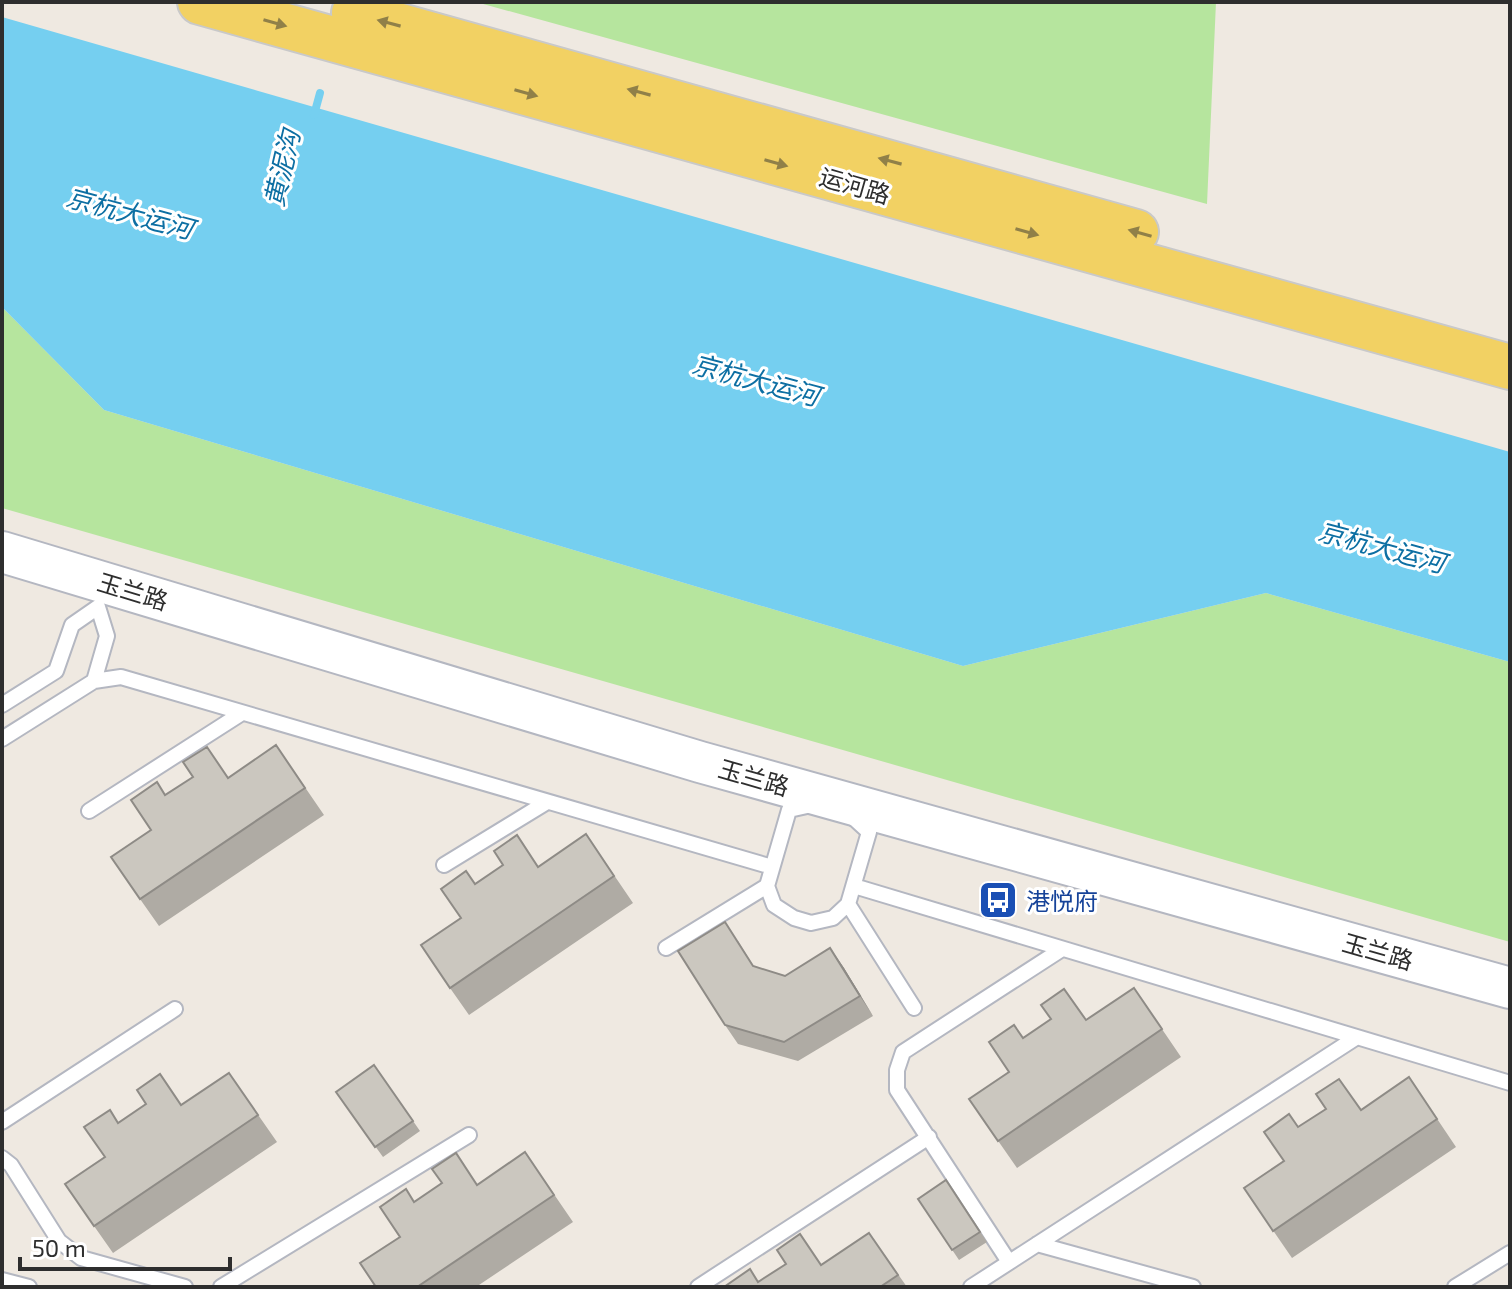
<svg xmlns="http://www.w3.org/2000/svg" width="1512" height="1289" font-family="'Exo 2','Noto Sans SC',sans-serif">
<rect width="100%" height="100%" fill="#efe9e1"/>
<!-- green -->
<path fill="#b6e59e" d="M476 2H1216L1207 204Z
M2 307 104 410 963 666 1266 593 1510 662V942L2 508Z"/>
<!-- water -->
<path fill="#75cff0" d="M2 17 1510 452V662L1266 593 963 666 104 410 2 307Z"/>
<g fill="none" stroke-linecap="round" stroke-linejoin="round">
<!-- stream -->
<path stroke="#75cff0" stroke-width="8" d="M314 115 320 93"/>
<!-- lane casing -->
<g stroke="#b4b7c1" stroke-width="18">
<path id="lane" d="M94 681 121 677 772 867
M2 705 56 671 72 625 98 607 107 636 94 681 2 739
M834 800 869 832 848 904 833 918 811 923 794 918 774 905 767 886 789 810Z
M89 811 242 713
M444 865 547 802
M854 886 1510 1083
M848 904 914 1008
M666 948 767 886
M2 1122 175 1009
M2 1158 11 1165 59 1241 81 1258 185 1287
M1037 1244 1193 1287
M1009 1262 897 1090V1070L903 1052 1062 949
M2 1280 29 1287
M221 1287 469 1135
M698 1287 929 1137
M971 1287 1357 1037
M1455 1287 1510 1253"/>
</g>
<!-- secondary casing -->
<g stroke="#b4b7c1" stroke-width="44">
<path id="secondary" d="M2 552 700 762 1510 988"/>
</g>
<!-- primary casing -->
<g stroke="#c9c9c9" stroke-width="48">
<path id="primary" d="M200 2 1510 367
M354 13 1136 232"/>
</g>
<!-- lane -->
<use href="#lane" stroke="#fff" stroke-width="14"/>
<!-- secondary -->
<use href="#secondary" stroke="#fff" stroke-width="40"/>
<!-- primary -->
<use href="#primary" stroke="#f2d163" stroke-width="44"/>
</g>
<!-- wall -->
<path fill="#afaba4" d="M276 745 324 815 159 926 140 899 151 830Z
M586 834 633 903 469 1015 450 988 461 918 475 884 538 867Z
M738 941 754 967 785 976 830 948 844 968 873 1016 798 1061 738 1044 725 1025Z
M1134 988 1181 1057 1017 1168 969 1099 1009 1072 1023 1037 1086 1020Z
M374 1065 420 1131 383 1157 336 1092Z
M229 1073 277 1142 113 1253 94 1226 105 1157 119 1122 182 1105Z
M1409 1077 1456 1147 1292 1258 1244 1188 1284 1161 1298 1127 1361 1110Z
M525 1152 573 1222 476 1287H376L400 1237 415 1202 478 1185Z
M946 1180 987 1242 959 1260 918 1199Z
M869 1233 907 1287H724L759 1282 822 1265Z"/>
<!-- shaded-wall -->
<path fill="#8e8b86" d="M830 948 844 968 873 1016 860 996Z"/>
<!-- building -->
<path fill="#cbc7bf" stroke="#8e8b86" stroke-width="2" d="M276 745 305 788 140 899 111 857 151 830 131 800 157 782 165 795 193 777 183 762 207 747 228 778Z
M586 834 614 876 450 988 421 945 461 918 441 889 466 871 475 884 503 865 494 851 517 835 538 867Z
M725 922 753 966 785 976 830 948 860 996 784 1042 725 1025 678 951Z
M1134 988 1162 1029 998 1141 969 1099 1009 1072 989 1042 1014 1025 1023 1038 1051 1019 1041 1005 1064 989 1086 1020Z
M374 1065 413 1121 375 1147 336 1092Z
M229 1073 258 1115 94 1226 65 1184 105 1157 84 1127 110 1110 118 1123 146 1104 137 1090 160 1074 181 1105Z
M1409 1077 1437 1119 1273 1231 1244 1188 1284 1161 1264 1132 1289 1114 1298 1127 1326 1109 1316 1094 1339 1079 1361 1110Z
M525 1152 554 1195 417 1287H376L360 1263 400 1237 380 1207 406 1189 414 1202 442 1183 432 1169 456 1153 477 1185Z
M946 1180 980 1232 952 1250 918 1199Z
M869 1233 898 1275 880 1287H724L750 1269 758 1282 786 1264 777 1250 800 1234 821 1265Z"/>
<!-- one-way arrows -->
<defs><path id="oneway-solid" d="M-6-.8H1V-3.2L6.5 0L1 3.2V.8H-6Z" transform="scale(2)"/></defs>
<g fill="#908048">
<use href="#oneway-solid" transform="translate(275 23) rotate(16)"/>
<use href="#oneway-solid" transform="translate(389 23) rotate(-165)"/>
<use href="#oneway-solid" transform="translate(639 92) rotate(-165)"/>
<use href="#oneway-solid" transform="translate(526 93) rotate(16)"/>
<use href="#oneway-solid" transform="translate(890 161) rotate(-165)"/>
<use href="#oneway-solid" transform="translate(776 163) rotate(16)"/>
<use href="#oneway-solid" transform="translate(1027 232) rotate(16)"/>
<use href="#oneway-solid" transform="translate(1140 233) rotate(-164)"/>
</g>
<!-- icons -->
<defs>
<g id="bus-square" transform="scale(2)"><rect x="-9" y="-9" width="18" height="18" rx="4" fill="#1a4fb4" stroke="#fff"/><path d="M-5-6H5V4H4V6H2V4H-2V6H-4V4H-5ZM-3.5-4V0h7V-4ZM-3.5 1.2v1.5H-2V1.2ZM2 1.2v1.5H3.5V1.2Z" fill="#fff"/></g>
</defs>
<g fill-rule="evenodd">
<use href="#bus-square" x="998" y="900"/>
</g>
<g text-anchor="middle" dominant-baseline="central" stroke-width="6" stroke-linejoin="round" paint-order="stroke">
<!-- street labels -->
<g font-size="24" fill="#2e2e2e" stroke="#fff">
<text transform="translate(855 185) rotate(16)">运河路</text>
<text transform="translate(133 591) rotate(17)">玉兰路</text>
<text transform="translate(754 777) rotate(16)">玉兰路</text>
<text transform="translate(1378 951) rotate(16)">玉兰路</text>
</g>
<!-- transit labels -->
<g font-size="24" fill="#164399" stroke="#fff" text-anchor="start">
<text x="1026" y="900">港悦府</text>
</g>
<!-- water labels -->
<g font-size="26" font-style="italic" fill="#0d6fa3" stroke="#fff">
<text transform="translate(281 168) rotate(-77)">黄泥沟</text>
<text transform="translate(130 212) rotate(15)">京杭大运河</text>
<text transform="translate(756 379) rotate(15)">京杭大运河</text>
<text transform="translate(1382 546) rotate(15)">京杭大运河</text>
</g>
</g>
<!-- border -->
<rect width="1512" height="1289" fill="none" stroke="#2e2e2e" stroke-width="8"/>
<!-- scale -->
<path d="M20 1257v12h210v-12" fill="none" stroke="#2e2e2e" stroke-width="4"/>
<text x="32" y="1257" font-size="24" fill="#2e2e2e" stroke="#ffffff" stroke-width="6" paint-order="stroke">50 m</text>
</svg>
